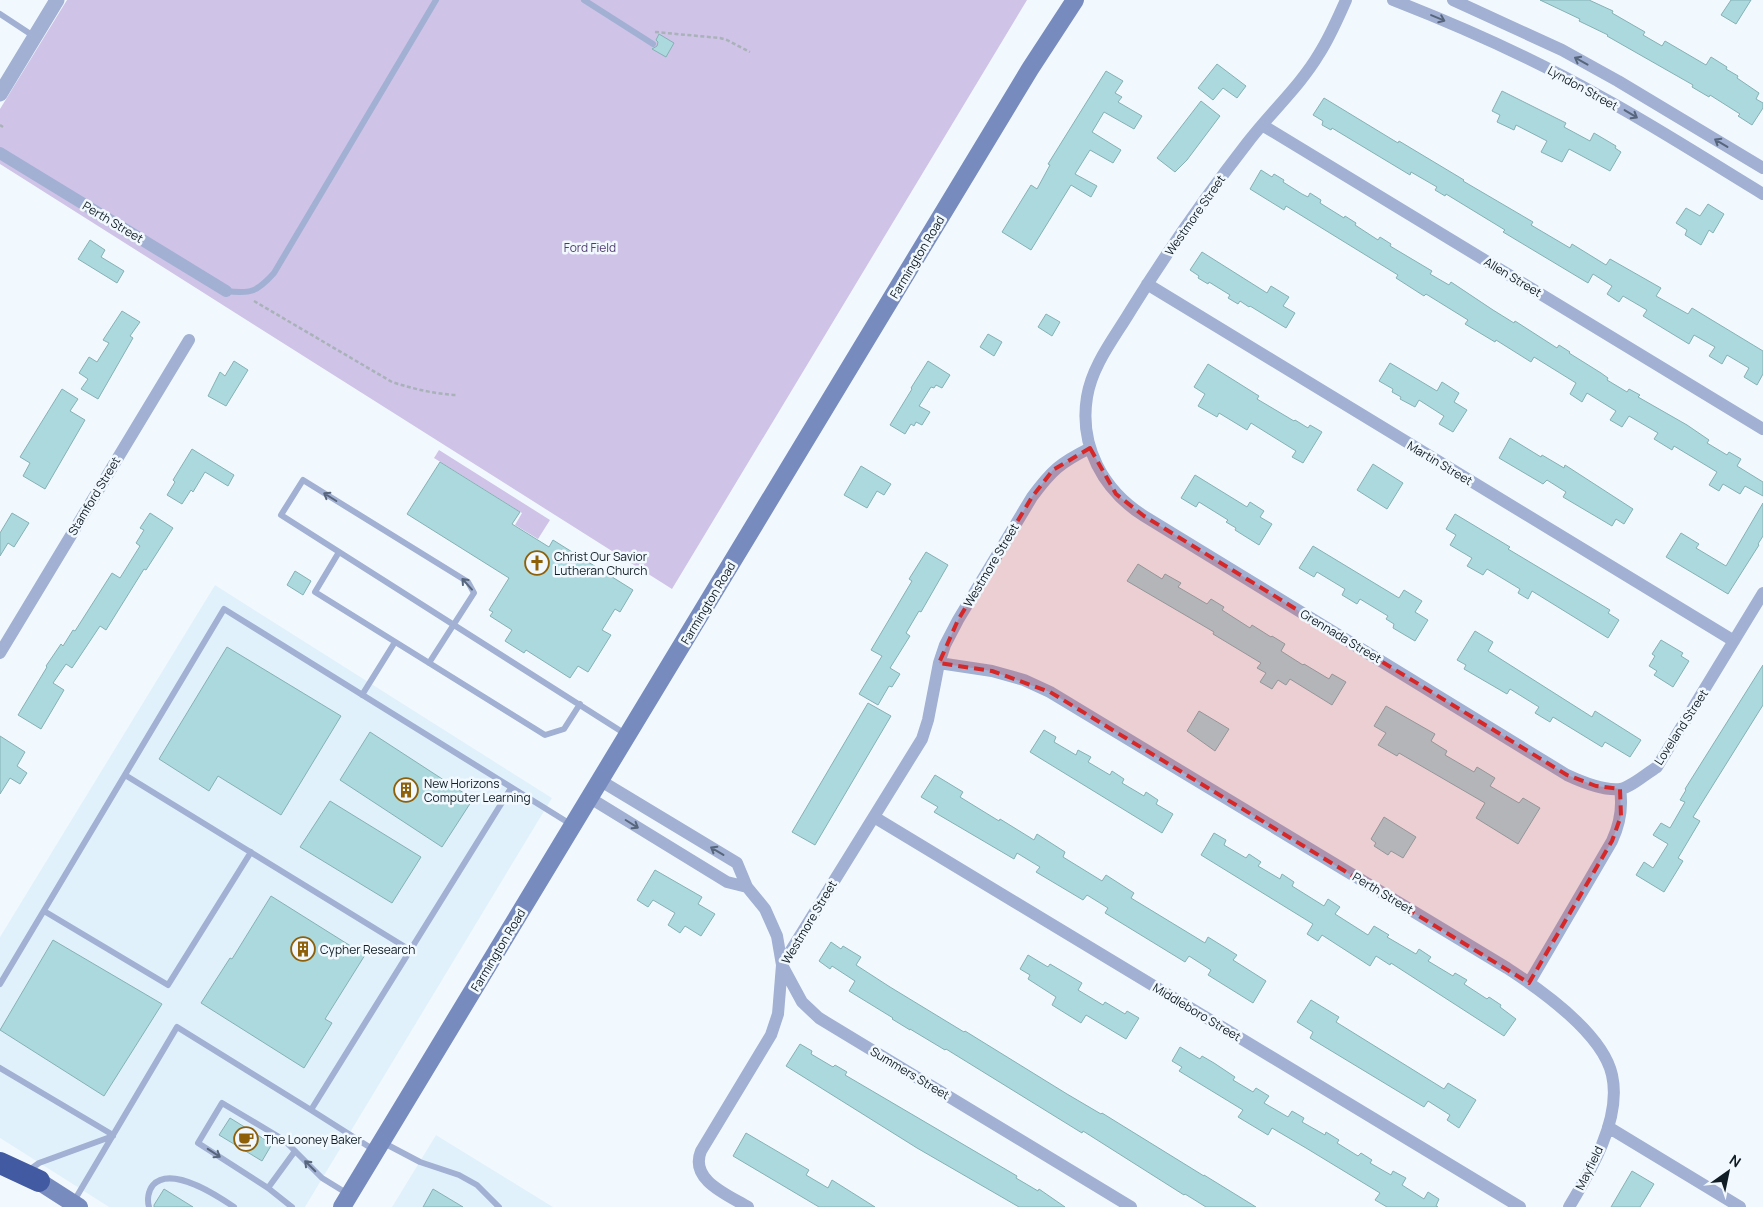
<svg xmlns="http://www.w3.org/2000/svg" width="1763" height="1207" font-family="Manrope,sans-serif">
<rect width="100%" height="100%" fill="#f2f9fe"/>
<!-- built -->
<path fill="#e1f1fc" d="M215 585 552 798 305 1207H109L0 1138V937Z
M436 1135 553 1207H392Z"/>
<!-- green -->
<path fill="#cfc3e7" d="M67 0H1027L672 589 0 164V109Z
M439 450 550 520 538 539 515 525 522 513 434 458Z"/>
<!-- building -->
<path fill="#abd9dd" stroke="#85b1b5" d="M1540 0H1589L1613 11 1612 13 1645 32 1643 35 1662 46 1665 41 1706 65 1711 57 1727 67 1726 69 1738 76 1737 78 1759 93 1756 99 1763 103V108L1752 125 1738 116 1740 114 1710 95 1709 97 1692 87 1693 85 1607 36 1608 35 1579 21 1580 19Z
M1731 0H1751L1736 24 1721 15Z
M659 34 674 43 666 57 652 49 657 46 658 42 656 40Z
M1217 64 1246 86 1237 98 1223 88 1213 100 1198 88Z
M1106 71 1123 81 1115 93 1122 97 1118 102 1142 116 1134 129 1104 112 1092 132 1121 150 1113 163 1090 150 1075 174 1097 186 1091 197 1071 185 1031 250 1002 232 1031 185 1037 189 1050 165 1048 164Z
M1502 91 1566 123 1564 127 1590 141 1594 133 1616 146 1615 148 1621 152 1610 171 1569 149 1562 162 1541 152 1547 141 1516 125 1514 130 1497 122 1500 115 1492 111Z
M1324 98 1398 143 1399 141 1464 180 1463 181 1533 222 1531 225 1570 248 1572 244 1606 265 1610 259 1661 288 1656 296 1688 314 1692 308 1763 351V374L1757 385 1744 377 1749 368 1727 355 1722 364 1709 356 1715 347 1694 335 1689 344 1643 316 1647 310 1623 296 1619 302 1607 294 1612 286 1593 274 1588 283 1503 232 1505 230 1446 194 1445 196 1435 190 1437 187 1411 172 1410 175 1332 128 1331 130 1322 125 1323 121 1313 115Z
M1201 101 1220 116 1187 160 1175 172 1157 158Z
M1261 170 1272 177 1274 174 1284 180 1283 182 1302 194 1308 197 1310 193 1321 200 1320 203 1344 218 1345 216 1356 223 1355 225 1378 240 1380 237 1391 244 1390 246 1432 271 1430 274 1449 285 1451 282 1493 310 1514 323 1515 321 1557 348 1559 345 1570 352 1569 353 1601 373 1608 378 1607 380 1627 392 1629 389 1640 395 1638 397 1687 425 1709 440 1707 443 1727 455 1729 452 1741 459 1737 466 1763 482V496L1745 486 1740 494 1723 484 1719 491 1709 485 1717 472 1674 446 1672 450 1654 439 1658 433 1629 416 1622 427 1610 420 1616 411 1587 393 1582 402 1570 394 1576 383 1534 357 1531 362 1496 340 1495 342 1465 324 1468 320 1426 294 1424 296 1396 278 1398 275 1286 206 1284 210 1250 189Z
M1708 204 1724 214 1713 233 1709 230 1701 245 1685 235 1687 230 1676 223 1686 208 1700 216Z
M90 240 105 250 101 257 124 271 117 283 78 259Z
M1202 252 1267 293 1271 286 1289 297 1283 306 1295 313 1286 328 1250 306 1249 307 1240 301 1238 304 1228 298 1230 295 1209 282 1208 284 1198 278 1199 276 1190 270Z
M122 311 140 322 130 336 133 338 98 399 81 389 88 379 79 373 89 357 97 362 109 343 103 340Z
M1046 314 1060 322 1052 336 1038 327Z
M988 334 1002 342 994 356 980 347Z
M234 361 248 370 226 406 208 396 220 372 225 376Z
M928 361 950 375 942 388 936 385 934 388 931 387 919 406 930 412 922 425 916 422 914 426 911 424 905 434 890 425 912 389 911 388Z
M1390 363 1437 391 1442 382 1459 393 1454 402 1467 410 1453 432 1439 424 1444 416 1419 400 1415 407 1400 399 1401 397 1392 392 1393 389 1379 381Z
M1208 364 1259 396 1257 399 1294 421 1295 420 1308 428 1310 425 1322 432 1303 463 1292 457 1296 451 1251 423 1247 430 1219 413 1217 417 1198 406 1205 394 1194 387Z
M62 389 78 399 70 411 85 420 45 489 23 476 30 463 20 457Z
M1510 438 1541 457 1542 455 1564 468 1565 465 1633 509 1624 524 1616 519 1612 526 1563 497 1566 492 1547 480 1543 484 1499 458Z
M192 449 234 475 228 486 205 472 193 492 191 490 182 504 167 495 175 482 173 480Z
M440 462 520 512 512 524 549 547 553 540 633 590 620 612 615 609 602 630 611 635 588 672 578 666 570 678 526 650 524 653 505 641 512 630 490 616 493 612 489 610 509 578 407 514Z
M1373 464 1403 483 1387 509 1357 490Z
M861 466 891 484 884 495 877 491 867 508 844 495Z
M1195 475 1247 507 1250 502 1264 511 1260 517 1272 524 1259 545 1235 530 1236 528 1226 522 1228 520 1199 502 1196 507 1181 498Z
M1763 503V536L1758 544 1759 545 1728 594 1666 557 1681 533 1699 544 1696 548 1726 566Z
M12 513 29 523 14 547 8 543 0 556V533Z
M150 513 173 528 146 570 144 569 106 630 100 626 72 668 66 664 53 683 64 690 41 729 18 715 47 667 46 666 61 644 63 646 73 630 75 631 112 573 120 578 140 546 136 543 144 530 140 528Z
M1455 514 1510 547 1508 549 1610 610 1608 613 1619 620 1608 638 1532 591 1528 599 1518 593 1520 589 1487 569 1483 575 1467 566 1472 558 1450 545 1456 535 1446 529Z
M1313 546 1399 598 1404 590 1422 601 1415 612 1428 620 1415 641 1393 628 1394 624 1386 619 1388 616 1360 599 1357 604 1342 595 1345 589 1317 572 1314 577 1299 568Z
M926 552 948 565 921 612 919 611 906 633 910 636 890 668 900 674 892 687 889 686 878 705 859 694 882 656 871 650 912 581 909 579Z
M1138 564 1162 579 1165 574 1181 583 1178 587 1207 604 1211 599 1224 607 1222 610 1250 628 1252 625 1271 637 1272 636 1285 644 1281 651 1303 665 1304 664 1329 679 1332 674 1346 682 1332 705 1290 679 1286 685 1278 680 1272 689 1260 682 1266 673 1257 668 1261 663 1213 634 1214 632 1127 581Z
M295 571 311 581 303 595 287 585Z
M1475 631 1493 642 1488 651 1592 717 1595 711 1641 740 1630 757 1605 742 1602 747 1553 717 1550 722 1535 713 1539 707 1510 689 1507 694 1464 669 1466 665 1457 660Z
M1661 640 1683 653 1681 656 1689 661 1673 687 1654 675 1657 671 1649 666 1655 656 1652 654Z
M227 647 341 716 281 815 218 776 209 791 159 759Z
M1763 665V705L1693 817 1700 821 1678 858 1683 861 1664 892 1636 875 1644 862 1653 868 1668 844 1653 835 1661 823 1670 828 1685 802 1680 800 1686 790 1685 789Z
M868 703 891 716 815 845 792 832Z
M1386 706 1435 734 1431 741 1447 751 1445 755 1474 772 1477 767 1495 778 1490 786 1519 803 1523 798 1540 808 1518 844 1476 818 1485 803 1399 753 1397 756 1378 745 1386 733 1374 726Z
M1199 711 1229 729 1215 751 1187 731Z
M1044 730 1056 737 1054 742 1076 755 1078 750 1091 757 1088 762 1110 775 1112 771 1124 779 1122 783 1144 796 1146 792 1158 800 1156 804 1173 814 1162 833 1030 752Z
M370 732 473 799 442 847 340 780Z
M0 736 25 752 17 766 27 773 20 784 10 778 0 794Z
M935 775 963 792 960 797 999 821 1000 819 1034 840 1037 834 1065 852 1063 857 1102 881 1106 875 1134 893 1131 898 1205 943 1208 937 1237 955 1233 960 1266 981 1253 1003 1208 975 1211 970 1189 956 1185 962 1105 913 1108 908 1087 895 1083 900 1036 872 1040 867 1017 853 1014 859 934 812 938 807 921 797Z
M330 801 421 857 392 903 300 847Z
M1384 817 1416 837 1403 858 1391 851 1388 855 1374 846 1376 843 1371 839Z
M1214 833 1226 840 1224 845 1246 858 1249 854 1261 862 1258 866 1280 879 1282 874 1294 882 1292 886 1324 906 1328 899 1340 907 1335 914 1368 935 1374 926 1389 935 1387 937 1416 954 1419 949 1431 957 1428 961 1453 976 1455 973 1467 980 1464 984 1487 999 1489 997 1501 1005 1500 1007 1516 1019 1504 1036 1391 963 1390 965 1376 956 1370 966 1322 935 1318 941 1307 934 1313 924 1201 855Z
M655 870 702 897 698 904 715 914 701 936 685 926 680 933 668 925 675 913 653 900 648 907 637 900Z
M271 896 365 955 325 1019 332 1023 304 1068 201 1003 230 958 232 959Z
M53 940 162 1004 104 1096 0 1030Z
M831 942 841 949 843 946 861 957 856 965 890 987 964 1032 965 1031 1067 1094 1101 1114 1102 1113 1204 1176V1175L1256 1207H1206L1185 1194 1184 1195 1083 1131 1082 1133 946 1049 945 1050 910 1029V1030L892 1019 893 1018 849 991 855 981 832 966 830 969 819 961Z
M1028 955 1048 967 1050 964 1082 983 1078 990 1103 1005 1105 1002 1125 1014 1127 1011 1139 1018 1126 1039 1086 1015 1081 1023 1052 1005 1056 997 1028 979 1030 975 1020 969Z
M1311 1000 1339 1017 1336 1022 1444 1089 1448 1083 1476 1100 1459 1128 1447 1120 1450 1115 1428 1101 1424 1107 1310 1038 1313 1032 1297 1022Z
M800 1044 812 1051 811 1054 833 1067 835 1065 847 1072 845 1075 1017 1176 1016 1178 1038 1191 1039 1189 1065 1207H1019L917 1148 786 1066Z
M1180 1047 1200 1059 1202 1056 1214 1063 1235 1077 1233 1080 1253 1092 1256 1088 1269 1096 1264 1103 1288 1117 1292 1111 1304 1118 1302 1122 1325 1135 1326 1132 1339 1140 1337 1143 1358 1156 1361 1153 1372 1160 1370 1163 1391 1175 1393 1171 1406 1178 1402 1185 1424 1199 1428 1192 1439 1199 1436 1206 1438 1207H1387L1375 1200 1380 1193 1306 1148 1272 1128 1268 1135 1238 1117 1243 1110 1179 1071 1182 1067 1172 1061Z
M230 1118 272 1144 262 1161 219 1135Z
M746 1133 809 1170 806 1175 828 1188 832 1180 875 1207H819L733 1156Z
M1632 1171 1654 1184 1640 1207H1611Z
M164 1189 193 1207H154V1205Z
M433 1189 463 1207H423Z"/>
<g fill="none" stroke-linecap="round" stroke-linejoin="round">
<!-- path -->
<path stroke="#a9b2b8" stroke-width="2.5" stroke-dasharray="4 2.5" stroke-linecap="butt" d="M655 32 720 38 727 40 750 52
M0 125 3 127
M254 301 392 382C414 389 434 394 457 395"/>
<!-- service -->
<path stroke="#a1b0d3" stroke-width="6" d="M584 0 653 44
M0 14 35 37
M226 291C251 294 257 292 274 273L436 0
M339 552 315 592 545 735 564 729 580 704
M429 663 474 593 468 582 303 480 281 515 627 735
M362 695 395 642
M125 775 410 950
M44 911 168 985 251 852
M0 984 224 609 572 825
M0 1068 113 1135
M382 1142 420 1162 459 1175 477 1185 499 1207
M374 1150 311 1110 511 788
M28 1171 39 1163 113 1136
M268 1188 295 1151
M74 1201 177 1027 311 1110
M149 1207C147 1200 148 1191 153 1185 171 1165 218 1196 234 1207
M292 1207 268 1188 198 1143 222 1103 284 1140 322 1178 348 1194"/>
<!-- minor -->
<path stroke="#a1b0d3" stroke-width="12" d="M1346 0C1338 18 1330 37 1319 54 1300 86 1271 112 1248 142 1206 196 1167 252 1131 310 1115 337 1092 365 1087 397 1079 446 1103 490 1144 516L1567 775C1582 782 1603 791 1620 789 1630 788 1647 773 1657 767L1763 593
M1393 0C1465 28 1536 60 1603 98 1658 128 1710 162 1763 194
M1453 0 1562 50 1618 81 1763 168
M1262 125 1763 429
M0 153 226 291
M1147 284 1734 641
M0 653 189 340
M939 663 992 671 1024 680 1050 692 1507 968C1541 990 1603 1034 1612 1075 1622 1119 1590 1172 1569 1207
M601 781 737 863 747 887 765 909 777 936 782 965 802 1002 819 1018 1131 1207
M590 798 727 882 747 887
M874 817 1520 1207
M1529 983 1612 841C1620 824 1623 808 1620 789
M1608 1127 1740 1207
M748 1207C728 1195 689 1180 701 1151L771 1035 778 1014 782 965 922 739 928 720 939 663 945 645 958 620 1032 497C1052 470 1060 463 1090 448"/>
<!-- tertiary -->
<path stroke="#a1b0d3" stroke-width="15" d="M0 94 57 0"/>
<!-- secondary -->
<path stroke="#788bbf" stroke-width="18" d="M29 1175 79 1207
M342 1207 1030 69 1075 0"/>
<!-- motorway -->
<path stroke="#425aa2" stroke-width="22" d="M0 1163 39 1181"/>
</g>
<!-- one-way arrows -->
<defs><path id="oneway-shaft" d="M-6 0H5M1.5-3L5.5 0L1.5 3" fill="none" stroke-width="1.6" stroke-linecap="round" stroke-linejoin="round" transform="scale(1.25)"/></defs>
<g stroke="#58667c">
<use href="#oneway-shaft" transform="translate(1438 18) rotate(23)"/>
<use href="#oneway-shaft" transform="translate(1581 61) rotate(-151)"/>
<use href="#oneway-shaft" transform="translate(1631 114) rotate(31)"/>
<use href="#oneway-shaft" transform="translate(1721 143) rotate(-149)"/>
<use href="#oneway-shaft" transform="translate(330 497) rotate(-148)"/>
<use href="#oneway-shaft" transform="translate(467 584) rotate(-132)"/>
<use href="#oneway-shaft" transform="translate(632 824) rotate(32)"/>
<use href="#oneway-shaft" transform="translate(717 851) rotate(-149)"/>
<use href="#oneway-shaft" transform="translate(214 1153) rotate(33)"/>
<use href="#oneway-shaft" transform="translate(310 1166) rotate(-135)"/>
</g>
<!-- marked area -->
<path fill="#d62828" fill-opacity="0.2" stroke="#d62828" stroke-width="4" stroke-dasharray="10 6" stroke-linejoin="round" d="M1090 448 1116 494 1144 516 1567 775 1596 786 1620 789 1621 816 1612 841 1529 983 1050 692 992 671 939 663 958 620 1032 497 1053 470Z"/>
<!-- icons -->
<defs>
<g id="church-ring" transform="scale(1.25)"><circle r="9.5" fill="#f2f9fe" stroke="#8f600a" stroke-width="1.5"/><path d="M-1.2-6h2.4v3.5h3.3v2.4h-3.3V6h-2.4V-.1h-3.3v-2.4h3.3Z" fill="#8f600a"/></g>
<g id="building-ring" transform="scale(1.25)"><circle r="9.5" fill="#f2f9fe" stroke="#8f600a" stroke-width="1.5"/><path d="M-4-6H4V6H1V3H-1V6H-4ZM-2.5-4.3h1.7v1.8h-1.7ZM.8-4.3h1.7v1.8H.8ZM-2.5-1h1.7V.8h-1.7ZM.8-1h1.7V.8H.8Z" fill="#8f600a"/></g>
<g id="cafe-ring" transform="scale(1.25)"><circle r="9.5" fill="#f2f9fe" stroke="#8f600a" stroke-width="1.5"/><path d="M-5.5-4.5H6V0H3Q3 3.5 0 3.5H-2.5Q-5.5 3.5-5.5 0ZM3-3.2v2h1.7v-2ZM-6 4.5H4V6H-6Z" fill="#8f600a"/></g>
</defs>
<g fill-rule="evenodd">
<use href="#church-ring" x="537" y="563"/>
<use href="#building-ring" x="406" y="790"/>
<use href="#building-ring" x="303" y="949"/>
<use href="#cafe-ring" x="246" y="1139"/>
</g>
<g text-anchor="middle" dominant-baseline="central" stroke-width="5" stroke-linejoin="round" paint-order="stroke">
<!-- street labels -->
<g font-size="12" fill="#101d25" stroke="#f2f9fe">
<text transform="translate(1583 88) rotate(29)">Lyndon Street</text>
<text transform="translate(1195 215) rotate(-55)">Westmore Street</text>
<text transform="translate(113 222) rotate(31)">Perth Street</text>
<text transform="translate(917 257) rotate(-59)">Farmington Road</text>
<text transform="translate(1513 277) rotate(31)">Allen Street</text>
<text transform="translate(1440 463) rotate(31)">Martin Street</text>
<text transform="translate(94 496) rotate(-59)">Stamford Street</text>
<text transform="translate(991 565) rotate(-59)">Westmore Street</text>
<text transform="translate(708 603) rotate(-59)">Farmington Road</text>
<text transform="translate(1341 636) rotate(31)">Grennada Street</text>
<text transform="translate(1681 727) rotate(-57)">Loveland Street</text>
<text transform="translate(1383 893) rotate(31)">Perth Street</text>
<text transform="translate(809 922) rotate(-59)">Westmore Street</text>
<text transform="translate(498 950) rotate(-59)">Farmington Road</text>
<text transform="translate(1197 1012) rotate(31)">Middleboro Street</text>
<text transform="translate(910 1073) rotate(31)">Summers Street</text>
<text transform="translate(1589 1168) rotate(-64)">Mayfield</text>
</g>
<!-- park labels -->
<g font-size="12" fill="#503b70" stroke="#f2f9fe">
<text x="590" y="247">Ford Field</text>
</g>
<!-- poi labels -->
<g font-size="12" fill="#101d25" stroke="#f2f9fe" text-anchor="start">
<text x="554" y="556">Christ Our Savior<tspan x="554" dy="14">Lutheran Church</tspan></text>
<text x="424" y="783">New Horizons<tspan x="424" dy="14">Computer Learning</tspan></text>
<text x="320" y="949">Cypher Research</text>
<text x="264" y="1139">The Looney Baker</text>
</g>
</g>
<!-- north arrow -->
<g transform="translate(1728 1172) rotate(33)" stroke="#f2f9fe" stroke-width="4" paint-order="stroke">
<path d="M0-4L9 19L0 12L-9 19Z" fill="#101d25"/>
<text y="-8" font-size="14" font-weight="bold" text-anchor="middle" fill="#101d25">N</text>
</g>
</svg>
